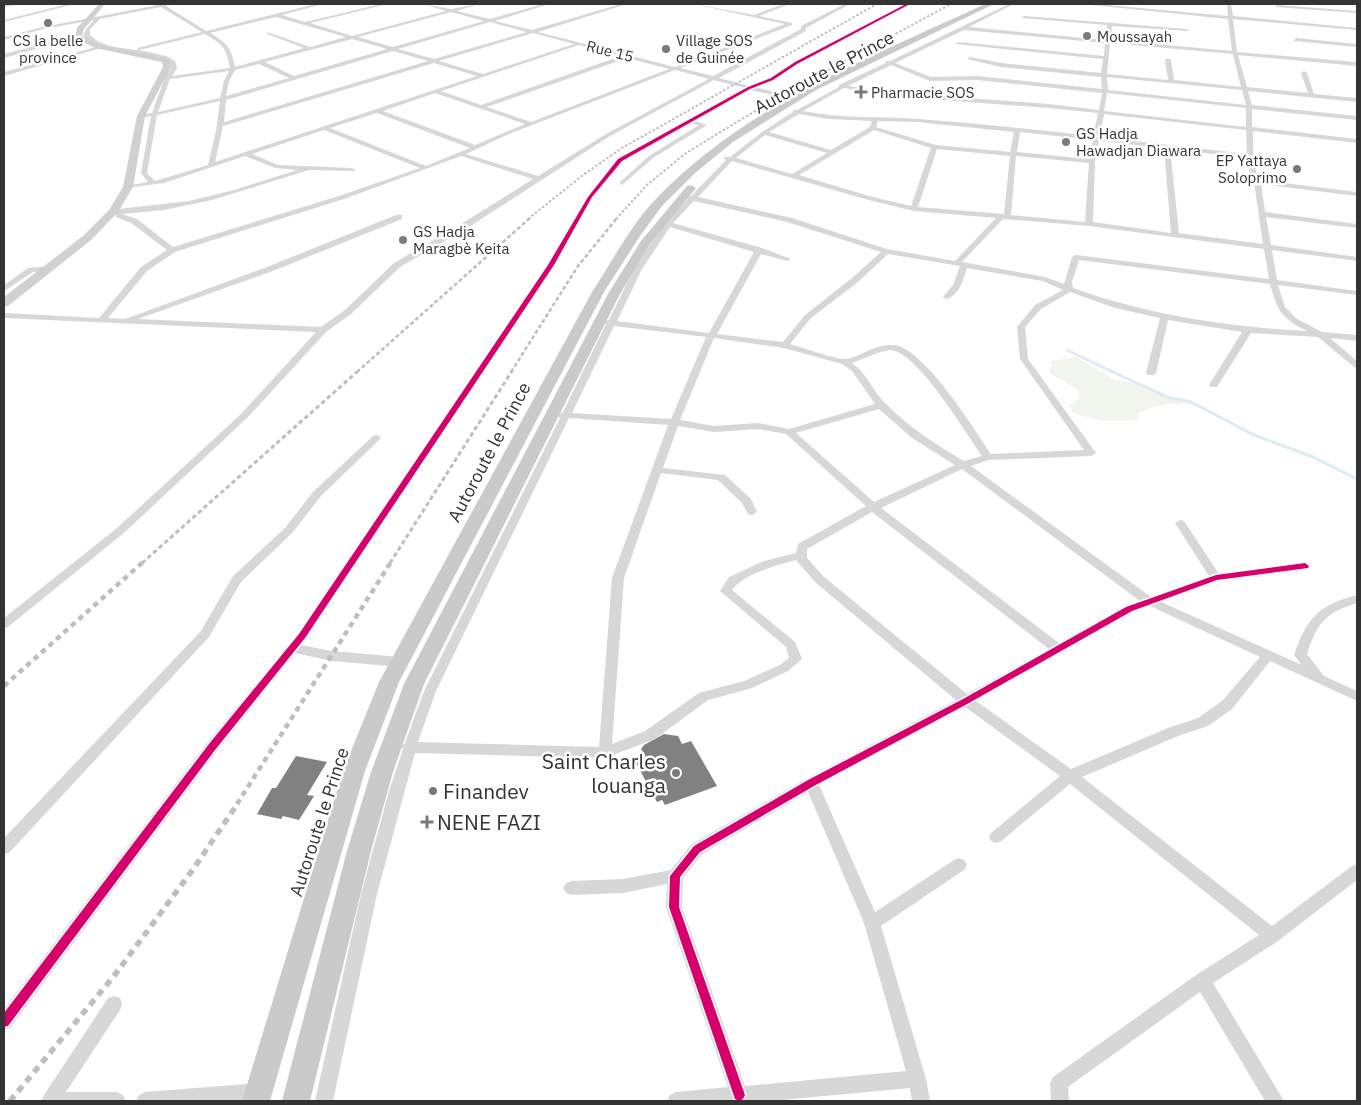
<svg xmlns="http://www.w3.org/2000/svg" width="1361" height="1105" font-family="'IBM Plex Sans',sans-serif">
<rect width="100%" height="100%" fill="#fff"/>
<!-- green -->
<path fill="#f1f5ed" d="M1077 357 1115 380 1144 384 1185 404C1166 403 1154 405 1137 414L1139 419C1118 423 1094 421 1073 413L1069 405 1080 399 1078 390 1051 374 1049 370 1053 366 1050 361Z"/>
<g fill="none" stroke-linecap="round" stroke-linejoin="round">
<!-- stream-far1 -->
<path stroke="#ddebf3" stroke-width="2.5" d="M1067 350 1113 372"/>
<!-- stream -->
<path stroke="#ddebf3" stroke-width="3" d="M1111 371 1167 397 1191 402 1254 435 1313 457 1357 479"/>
</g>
<!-- building -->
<path fill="#818181" d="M664 734 678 736 682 744 691 741 717 786 665 805 662 800 657 802 635 761 646 757 641 749 644 745Z
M296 756 327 762 307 795 314 796 299 820 283 816 281 819 257 814 272 788H276Z"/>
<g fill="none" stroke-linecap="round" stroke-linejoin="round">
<!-- street -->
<path fill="#d7d7d7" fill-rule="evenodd" d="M17 4V5L4 7V5Z
M68 4H75L4 22V20Z
M157 4H168L166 6 206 31 316 4H323L282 15 305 22 381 4H388L310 23 352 36 446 11 423 4 451 9 479 4 457 11 490 19 543 4H549L495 21 532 30 621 4H627L538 32 675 67 785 24 694 4 754 15 784 4H790L759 16 792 23V25L680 68 713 76 801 29V26L845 4H850L806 28V31L719 78 749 86 770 78 794 62 905 4H910L798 64 774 80 756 87 796 98V100L750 90 695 121 707 125 653 158 622 185 620 184V182L649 156 699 125 690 123 622 161 593 198 555 265 301 645 332 651 400 657 404 659 406 662 404 665 400 667 332 661 295 653 217 751 10 1028 4 1030V1009L207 743 298 633 547 265 588 196 618 159 745 88 714 80 610 136 464 230 400 267 351 314 326 332 247 418 125 532 8 627 4 628V618L117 528 241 414 316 332 4 318V313L99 318 141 267 167 250 131 223 116 217V214H110V210L189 201 234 190 297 170 275 168 245 156 164 183 126 188V186L148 182 141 173 151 116 141 118 138 116 152 113 164 80 156 79 166 76 171 68 170 63 152 56 101 46V48L4 76V72L100 46 91 42 84 35 86 29 94 20 43 29 4 40V37L43 27 158 5ZM161 7 202 32 137 48 138 50C121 48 102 47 90 35V29L100 19ZM451 12 484 21 393 47 358 37ZM276 17 346 37 310 47 267 32V34L304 48 235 67C231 47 227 43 210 33ZM490 22 527 32 434 59 398 49ZM533 33 574 44 483 74 439 61ZM205 34C223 45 226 47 230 68L172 76 177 68 175 61 166 56 139 50ZM352 39 387 49 294 76 265 62ZM579 45 621 56 481 105 441 91ZM393 51 428 61 224 122 226 100ZM627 58 669 69 531 122 487 107ZM434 63 477 76 215 162 223 126ZM259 64 289 78 226 96 229 81 235 70ZM675 70 709 79 606 134 538 176 466 154 509 134ZM229 71 224 81 220 98 158 112 170 79ZM435 93 525 124 475 145 383 111ZM220 101 216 131 208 165 155 181 147 173 157 115ZM377 113 470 148 426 166 330 128ZM324 130 420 168 339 196 173 247 137 219 122 214 164 210 212 200 309 170 354 171 355 170 352 168 278 165 252 154ZM461 156 533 179 458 226 394 263 345 310 321 327 138 319 273 271 402 219V215H396L267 267 125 319 108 318 147 271 175 252 344 199Z
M1009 4H1014L969 27 1106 40 1107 25 1022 18 1024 16 1187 29 1189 31 1112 26 1111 40 1232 51 1228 19 1082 4H1096L1228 16 1227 4H1231L1233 16 1357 28V30L1233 19 1237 52 1357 62V66L1238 55 1247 87 1308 93 1301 73 1304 71 1307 73 1314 94 1357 98V102L1248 91 1252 105 1357 116V120L1252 109V127L1357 139V143L1253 131C1253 147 1252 165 1260 180L1357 192V196L1261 184 1265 212 1357 224V228L1266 217 1271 245 1357 257V261L1272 250 1277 280 1357 291V295L1278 285 1285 307 1297 319 1322 332 1357 335V341L1330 338 1357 361V368L1354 367 1318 337 1251 333 1217 387H1211L1209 385 1242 332 1168 320 1156 373 1154 375H1148L1146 373 1160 318 1115 308 1070 292 1041 309 1025 327 1028 359 1096 453 1091 456 989 460 971 466 1151 597 1209 576 1175 523 1180 520 1184 521 1219 574 1305 562 1309 563 1311 566 1305 570 1217 582 1161 602 1302 665 1294 655C1307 618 1318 605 1357 595V603C1325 613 1317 623 1307 654L1324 676 1357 691V701L1270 661 1232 709 1208 726 1178 736 1082 777 1272 926 1352 866 1357 864V880L1278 941 1213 983 1284 1101H1265L1200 992 1068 1087 1069 1101H1051L1050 1083 1053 1077 1196 975 1259 935 1070 784 1001 841 996 843 991 841 989 837 991 833 1060 776 965 707 819 785 875 912 954 860 959 858 964 860 967 865 964 870 881 926 926 1079 930 1101H912L910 1088 771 1101H667L670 1095 676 1092 728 1087 666 907 667 884 623 893 571 895 566 893 563 888 566 883 571 881 623 879 671 870 692 844 806 779 956 700 816 583 796 560C777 565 743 574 732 590L795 642 802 659 788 671 752 688 708 700 655 739 605 758 415 753 377 894 333 1101H315L361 894 389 791 403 749 401 747 405 743 424 691 560 418 556 415 563 412 606 324 603 322 609 320 634 269 665 222 688 199 684 198V196H691L726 160 724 159V157H730L762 132 793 112V110H797L839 87V85L886 63 885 61H890ZM964 30 1105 43 1104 56 958 42 955 44 1103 59 1101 73 1001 63 970 57 967 59 1001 67 1101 77 1102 89 977 76 931 77 895 63ZM1110 43 1233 54 1241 87 1174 80 1171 60 1168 58 1165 60 1168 80 1107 74ZM891 65 930 81 977 80 1102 93 1099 110 1049 104 889 92 848 86ZM1107 77 1242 90 1246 105 1108 90ZM844 88 889 96 1049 108 1098 113 1093 136C1035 130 977 123 918 119 880 116 841 119 803 111ZM1107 93 1246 108V127L1104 111ZM799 114 829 119 872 121 870 127 831 150 769 132ZM1104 114 1246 130 1247 154 1100 137ZM878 121 917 122 1014 132 1010 152 936 145 876 127ZM874 130 931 148 911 206 869 196 799 175ZM1020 132 1093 140 1089 159 1017 152ZM765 135 827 153 792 174 736 158ZM1099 141 1164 148 1171 233 1093 222 1095 161ZM937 149 1010 156 1004 214 918 207ZM1170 149 1247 158 1250 174 1254 182 1263 244 1179 233ZM1016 156 1089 163 1085 222 1011 215ZM732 161 865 199 914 211 996 218 955 261 887 249 792 218 698 197ZM694 201 787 222 881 252 852 278 805 315 783 342 717 334 761 254 787 261 791 259 762 248 673 223ZM1003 219 1089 226 1264 249 1269 279 1076 255 1072 257 1064 284 1045 277 962 262ZM670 227 754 252 709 333 617 321 642 269ZM888 254 960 266 953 285 943 297 947 299C960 294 963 280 967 268L1043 281 1063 290 1035 305 1017 327 1020 359 1084 450 991 454C974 429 923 346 893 345 874 344 861 357 845 359 837 360 801 347 790 344L811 318 858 282ZM1079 260 1270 284C1278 312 1281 318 1307 331 1227 327 1149 315 1073 288L1072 282ZM614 326 706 337 671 419 572 413ZM714 338 784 348 842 364 852 371 875 404 789 429 758 423 714 426 680 420ZM891 350C917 352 966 433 982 456L964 461C935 444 911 429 886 404 873 392 867 373 852 363L880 352ZM879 409 912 438 955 465 874 502 796 433ZM569 418 668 425 612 578 599 747 418 742 436 691ZM678 426 714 432 758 429 786 434 866 506 798 544 796 553 764 561 729 577 720 591 786 647 789 658 780 665 744 681 699 693 645 731 612 744 624 578 661 473 718 480 742 503 748 514 752 515 757 512 751 499 725 475 663 468ZM962 469 1140 601 1125 606 1059 643 881 508ZM872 512 1049 649 967 694 824 577 807 558V549ZM1150 606 1260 657 1222 701 1198 718 1168 728 1071 769 976 701 1133 612ZM808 792 864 923 906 1071 745 1086 682 907 683 878 702 854Z
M1277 5 1357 11V13L1275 7Z
M76 35 81 36 4 58V54Z
M1296 38 1357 44V47L1294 41Z
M48 266H51V270L33 272 4 291V285L28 268Z
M376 435 379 436 381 438 379 440 321 496 293 532 241 582 209 637 9 853 4 854V838L201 631 233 576 285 528 313 492 373 436Z
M114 996 120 998 122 1004 120 1010 66 1092H117L123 1095 126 1101H41L44 1095 108 998Z
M259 1083 265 1086 268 1092 265 1098 259 1101H136L139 1095 145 1092Z"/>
<!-- secondary -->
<path fill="#d0d0d0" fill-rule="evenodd" d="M99 4H105L84 29 82 35 100 45 169 59 171 67 145 116 133 187 118 212 91 240 8 306 4 307V297L83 236 109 210 123 187 137 116 163 67 162 62 95 48 75 38 77 28Z"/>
<!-- primary -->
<path fill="#cacaca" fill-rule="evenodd" d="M985 4H994L816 90 733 142 695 173 662 206 640 236 604 292 399 682 365 771 270 1101H242L343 771 379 682 592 292C612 262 629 228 654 201 743 106 869 58 985 4Z
M691 185 696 188 650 244 620 294 424 684 393 772 371 851 310 1101H282L347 851 371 772 404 684 608 294 641 241 687 186Z"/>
<!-- rail-far4 -->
<path stroke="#bebebe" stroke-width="2" stroke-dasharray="2.5 2" stroke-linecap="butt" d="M528 219 583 175 622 148 877 4
M616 219 647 185 686 153 780 96 951 4"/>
<!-- rail-far3 -->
<path stroke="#bebebe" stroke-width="2.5" stroke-dasharray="4 2.5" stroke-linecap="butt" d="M357 372 530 218
M511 372 578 266 617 218"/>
<!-- rail-far2 -->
<path stroke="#bebebe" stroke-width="3" stroke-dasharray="4.5 3" stroke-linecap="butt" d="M142 563 358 371
M390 563 512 371"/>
<!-- rail-far1 -->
<path stroke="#bebebe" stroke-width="4.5" stroke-dasharray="5.5 4.5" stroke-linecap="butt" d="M4 686 143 562
M237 804 391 562"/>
<!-- rail -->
<path stroke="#bebebe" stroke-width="5.5" stroke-dasharray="7 5.5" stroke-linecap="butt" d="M10 1101 114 976 194 868 238 803"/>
<!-- cycleway casing -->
<g stroke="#fff" stroke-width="3">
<path id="cycleway" d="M906 4H910L797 64 773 80 750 89 622 161 592 197 554 265 305 638 215 750 8 1026 4 1027V1013L209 744 299 634 548 265 588 197 618 159 748 87 771 78 795 62Z
M1305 563 1309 566 1308 568 1217 580 1132 611 969 703 814 786 700 852 680 877 679 907 745 1095 743 1099 739 1101 735 1099 669 907 670 876 694 846 808 780 963 699 1126 607 1216 575Z"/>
</g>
<!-- cycleway -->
<use href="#cycleway" fill="#d6006c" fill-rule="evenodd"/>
</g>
<!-- markers -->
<g fill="#7a7a7a" stroke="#fff" stroke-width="2">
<circle cx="48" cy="23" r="5"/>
<circle cx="1087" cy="36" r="5"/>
<circle cx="666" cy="49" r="5"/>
<path d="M858.5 84.5h5v5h5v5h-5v5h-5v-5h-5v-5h5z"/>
<circle cx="1066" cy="142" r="5"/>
<circle cx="1297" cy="169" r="5"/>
<circle cx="403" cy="240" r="5"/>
<circle cx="676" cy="773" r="5"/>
<circle cx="433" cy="791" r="5"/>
<path d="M424.5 814.5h5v5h5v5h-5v5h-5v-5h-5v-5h5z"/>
</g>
<g text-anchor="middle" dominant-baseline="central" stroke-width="5" stroke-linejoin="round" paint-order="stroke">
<!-- far-poi labels -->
<g font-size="15" fill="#333" stroke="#fff" text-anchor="start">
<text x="1097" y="36">Moussayah</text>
<text x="48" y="40" text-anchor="middle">CS la belle<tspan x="48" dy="17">province</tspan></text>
<text x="676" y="40">Village SOS<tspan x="676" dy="17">de Guinée</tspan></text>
<text x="871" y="92">Pharmacie SOS</text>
<text x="1076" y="133">GS Hadja<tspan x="1076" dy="17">Hawadjan Diawara</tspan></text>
<text x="1287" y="160" text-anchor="end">EP Yattaya<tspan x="1287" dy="17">Soloprimo</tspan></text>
<text x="413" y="231">GS Hadja<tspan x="413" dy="17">Maragbè Keita</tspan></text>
</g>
<!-- far-street labels -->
<g font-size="15" fill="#333" stroke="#fff">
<text transform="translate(610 51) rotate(14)">Rue 15</text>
</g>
<!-- street labels -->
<g font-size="18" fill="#333" stroke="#fff">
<text transform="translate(824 72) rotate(-28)">Autoroute le Prince</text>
<text transform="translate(489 452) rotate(-62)">Autoroute le Prince</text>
<text transform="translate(319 822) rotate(-72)">Autoroute le Prince</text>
</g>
<!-- near-poi labels -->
<g font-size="21" fill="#333" stroke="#fff" text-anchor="start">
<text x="666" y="761" text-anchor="end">Saint Charles<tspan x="666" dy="24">louanga</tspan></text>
<text x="443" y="791">Finandev</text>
<text x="437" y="822">NENE FAZI</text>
</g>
</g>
<!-- border -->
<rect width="1361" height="1105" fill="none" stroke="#333333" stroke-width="10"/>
</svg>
